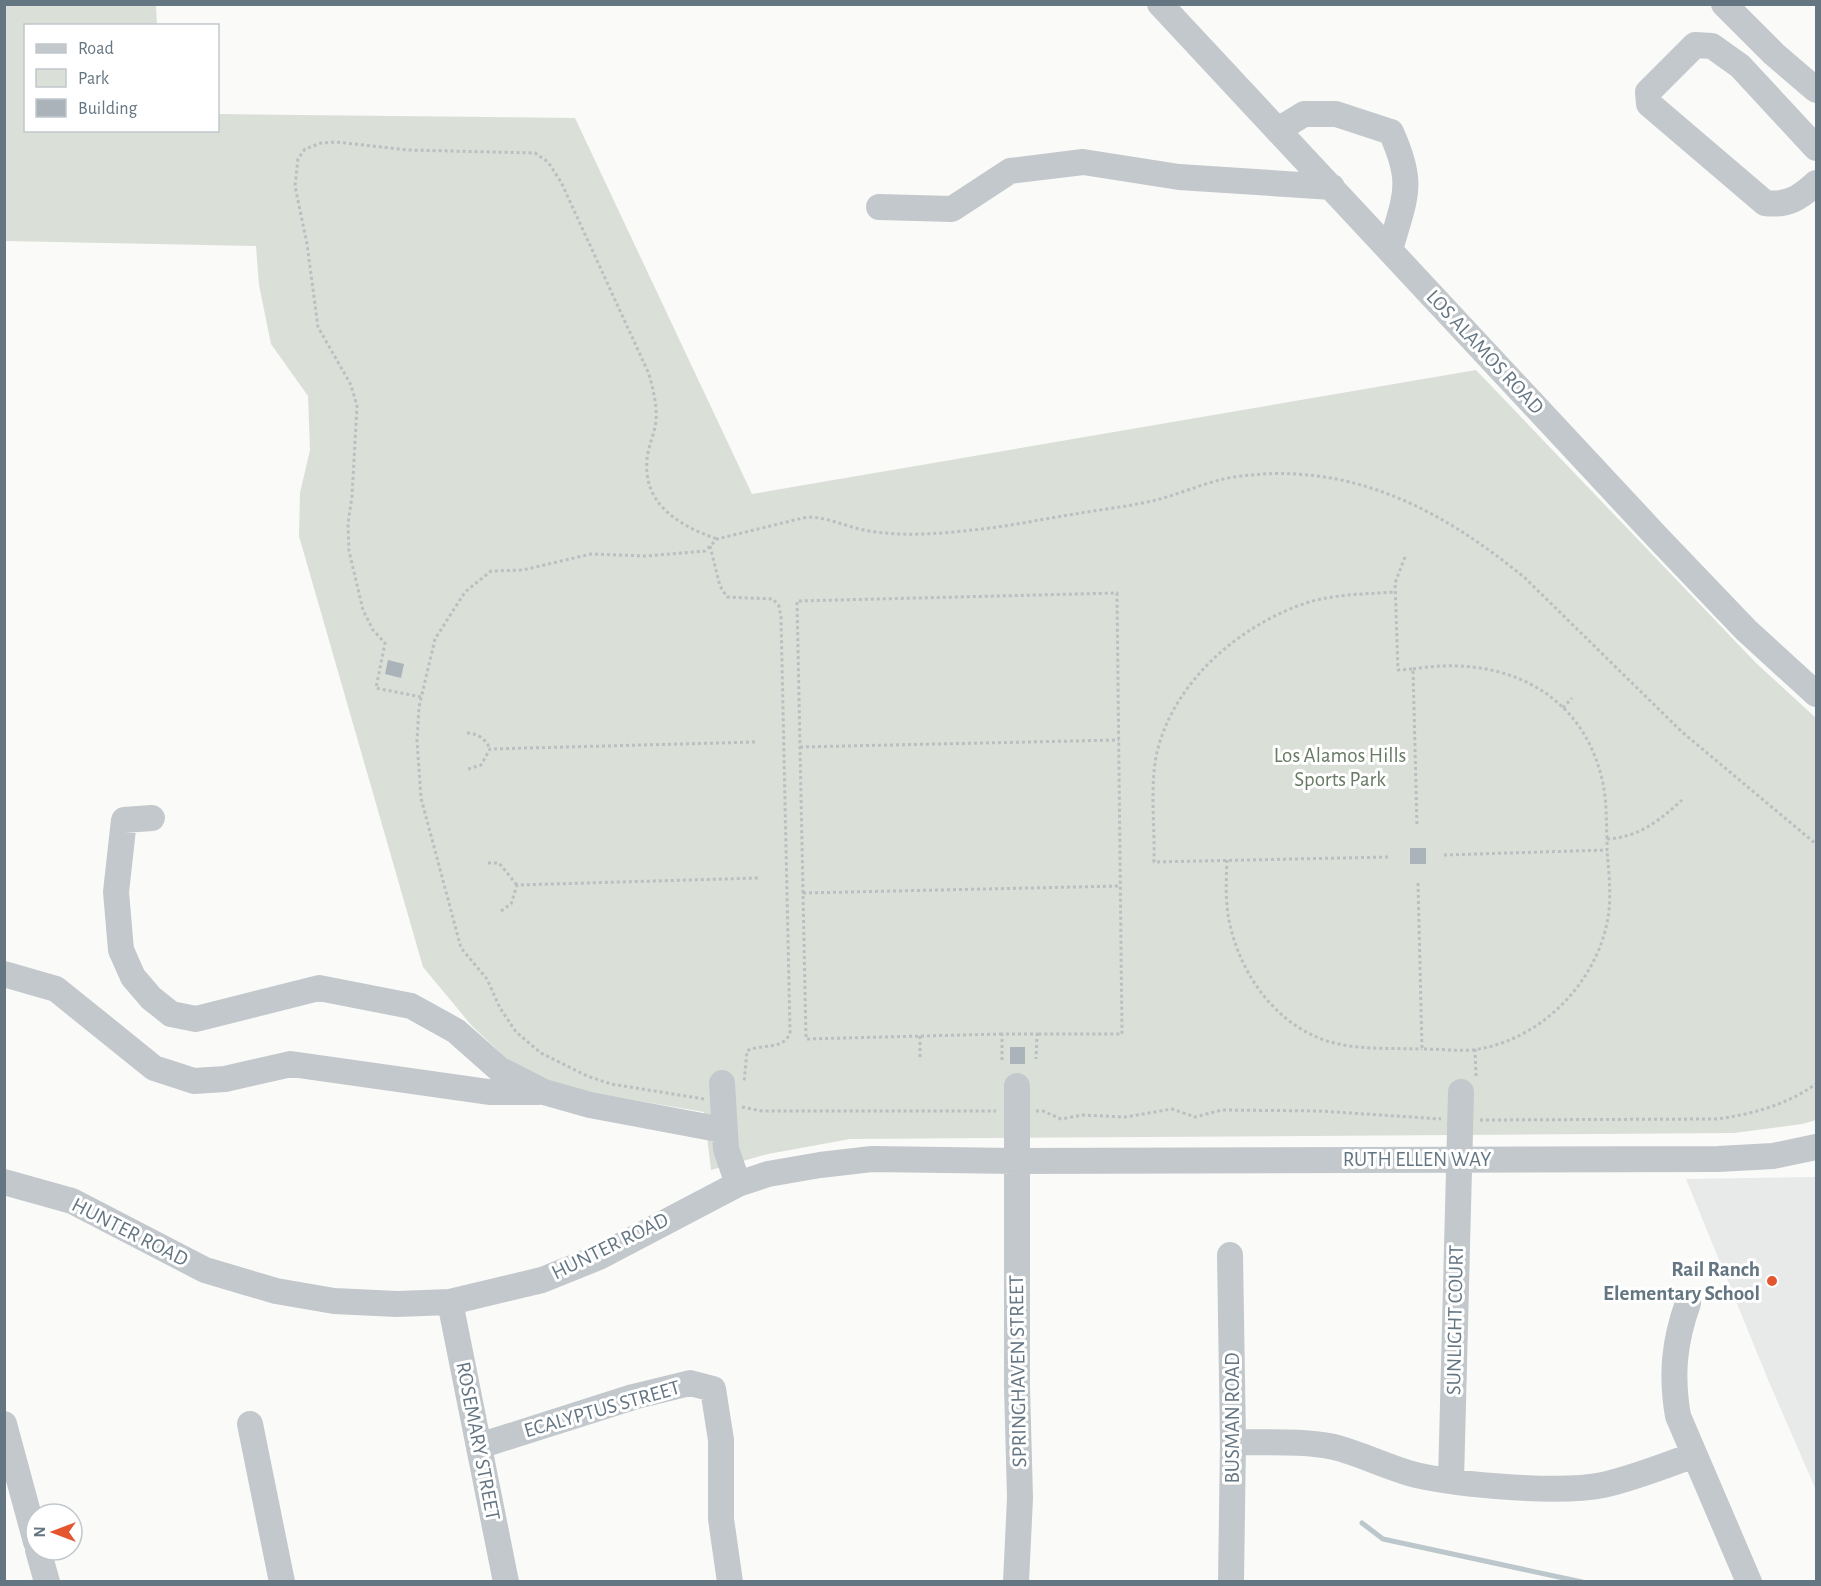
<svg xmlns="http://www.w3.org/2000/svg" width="1821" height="1586" font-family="'Alegreya Sans',sans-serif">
<rect width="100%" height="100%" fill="#fafaf8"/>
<!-- built -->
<path fill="#e8e9e9" d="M1816 1177V1490L1769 1382 1686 1179Z"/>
<!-- green -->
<path fill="#dadfd7" d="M5 5H156L157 25 26 26V130H218V114L575 118 752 494 1476 370 1756 663 1816 718V1120L1802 1124 1734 1133 850 1139 768 1154 711 1170 704 1112 563 1088 511 1063 472 1026 423 967 299 536 300 493 310 450 308 396 271 344 259 285 256 246 5 241Z"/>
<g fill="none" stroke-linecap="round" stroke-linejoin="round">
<!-- stream -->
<path stroke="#bbc7cb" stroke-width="5" d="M1362 1523 1383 1539 1582 1582"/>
</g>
<!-- building -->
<path fill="#aab3b9" d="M388 660 404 664 401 678 385 674Z
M1410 848H1426V864H1410Z
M1010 1047H1025V1064H1010Z"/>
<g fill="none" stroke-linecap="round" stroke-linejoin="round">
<!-- path -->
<path stroke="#bbbfc2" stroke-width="3" stroke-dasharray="3 3" stroke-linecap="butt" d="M710 546 720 586 727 597 773 599 779 606 781 617 790 1032C785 1051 761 1043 747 1051L744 1083
M1405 557 1395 583 1398 670 1413 669 1417 827
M1413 669C1497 655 1578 687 1601 775 1607 796 1606 817 1607 839
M421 697 376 688 385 643 373 630 363 610 349 551 348 524 352 496 357 406 351 385 318 327 307 244 295 186 298 159 305 149 321 143 336 142 408 150 535 153 548 162 561 182 649 374C653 389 657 404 656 420 655 433 648 446 647 460 643 505 680 526 717 539
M1563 708 1572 698
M467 733C477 733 486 739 490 749
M800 747 1119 740
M468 769 481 765 490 749 756 742
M1444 855 1607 850V839C1639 837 1659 821 1682 800
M1388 857 1154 862C1155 828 1150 790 1156 757 1171 683 1240 624 1309 602 1337 594 1366 594 1395 592
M1227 860C1226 884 1225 907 1231 929 1244 982 1284 1033 1339 1044 1366 1050 1395 1048 1422 1049
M488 863H499L517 885
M1418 883 1422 1049C1439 1049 1456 1051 1472 1050 1538 1042 1594 986 1607 923 1612 900 1609 874 1607 850
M803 893 1120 886
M501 911 511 904 517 885 758 878
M1002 1034 806 1039 797 601 1117 593 1122 1034H1037
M920 1036V1060
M1475 1049 1476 1077
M1002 1060V1034H1037L1036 1059
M704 1099 611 1084 587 1076 541 1053 516 1032 500 1008 487 979 461 948 421 798 417 741 419 707 435 639 465 592 491 571 523 570 591 554 646 556 705 551 717 539 807 517C827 517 844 526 864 530 898 537 938 534 972 530 1007 527 1041 519 1075 514 1103 509 1133 506 1160 499 1185 492 1209 481 1234 477 1348 460 1440 508 1525 578L1682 732 1816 844
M742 1107 762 1111H996
M1036 1111H1043L1061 1119 1083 1115 1125 1117 1172 1109 1195 1117 1222 1110 1320 1111 1441 1119
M1480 1120 1717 1119C1753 1114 1786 1105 1816 1084"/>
<!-- minor -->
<path stroke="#c3c8cc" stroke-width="26" d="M1160 4 1658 538 1746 630 1816 694
M1724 4 1774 54 1816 90
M1278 130 1304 114H1336L1391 132C1415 185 1405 196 1390 250
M1816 148 1740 66 1712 46 1695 45 1648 92 1649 104 1765 203C1787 206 1800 198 1816 183
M879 207 952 209 1010 171 1083 162 1179 177 1332 187
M152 818 124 820 116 892 121 950 133 977 151 998 171 1014 196 1019 319 988 411 1006 456 1031 499 1069 544 1092 590 1105 723 1130
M4 974 56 989 154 1068 194 1081 225 1079 291 1064 489 1092H538
M722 1083 726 1149 738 1184
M4 1182 72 1201 205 1270 276 1291 334 1301 397 1304 450 1302 542 1280 599 1257 738 1184 768 1174 820 1165 872 1159 1016 1161 1718 1159 1773 1156 1816 1147
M1230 1255 1233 1442 1231 1582
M450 1302 506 1582
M1688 1303C1674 1342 1671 1375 1678 1416L1749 1582
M4 1424 36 1542
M250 1424 282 1582
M1233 1442C1266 1443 1302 1440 1334 1447 1362 1454 1388 1468 1416 1475 1460 1485 1559 1494 1603 1485 1634 1478 1664 1466 1694 1455
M479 1446 633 1397 690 1383 713 1389 721 1440V1519L730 1582
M1451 1481 1461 1092
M38 1550 47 1582
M1016 1582 1020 1498 1017 1386V1086"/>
</g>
<!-- markers -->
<circle fill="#e4572e" stroke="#fff" stroke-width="2" cx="1772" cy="1281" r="6"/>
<g text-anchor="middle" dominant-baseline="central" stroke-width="6" stroke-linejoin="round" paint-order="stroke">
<!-- street labels -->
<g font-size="21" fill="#657683" stroke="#fff">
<text transform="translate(1485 352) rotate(47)">LOS ALAMOS ROAD</text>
<text x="1417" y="1159">RUTH ELLEN WAY</text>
<text transform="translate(130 1232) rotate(27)">HUNTER ROAD</text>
<text transform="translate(610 1246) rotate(-26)">HUNTER ROAD</text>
<text transform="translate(1455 1320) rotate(-89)">SUNLIGHT COURT</text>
<text transform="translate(1018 1371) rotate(-91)">SPRINGHAVEN STREET</text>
<text transform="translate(602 1409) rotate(-16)">ECALYPTUS STREET</text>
<text transform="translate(1232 1418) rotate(-90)">BUSMAN ROAD</text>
<text transform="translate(478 1441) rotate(79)">ROSEMARY STREET</text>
</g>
<!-- park labels -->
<g font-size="21" fill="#687a64" stroke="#fff">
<text x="1340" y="755">Los Alamos Hills<tspan x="1340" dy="24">Sports Park</tspan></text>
</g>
<!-- poi labels -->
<g font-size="21" font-weight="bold" fill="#657683" stroke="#fff" text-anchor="end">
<text x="1760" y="1269">Rail Ranch<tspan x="1760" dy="24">Elementary School</tspan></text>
</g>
</g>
<!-- border -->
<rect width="1821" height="1586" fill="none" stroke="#657683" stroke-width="12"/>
<!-- legend -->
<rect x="24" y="24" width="195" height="108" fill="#ffffff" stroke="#c1c8cd" stroke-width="1.5"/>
<rect x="36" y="44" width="30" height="9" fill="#c3c8cc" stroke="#c1c8cd" stroke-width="1.5"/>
<text x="78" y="54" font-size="18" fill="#657683">Road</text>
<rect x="36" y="69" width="30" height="18" fill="#dadfd7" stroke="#c1c8cd" stroke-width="1.5"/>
<text x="78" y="84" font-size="18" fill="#657683">Park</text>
<rect x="36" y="99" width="30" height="18" fill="#aab3b9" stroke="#c1c8cd" stroke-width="1.5"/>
<text x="78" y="114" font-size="18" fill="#657683">Building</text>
<!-- north arrow -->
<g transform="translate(54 1532) rotate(270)"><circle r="28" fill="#ffffff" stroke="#c1c8cd" stroke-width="1.5"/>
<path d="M0-4.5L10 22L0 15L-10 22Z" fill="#e4572e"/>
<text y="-9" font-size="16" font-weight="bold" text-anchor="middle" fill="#657683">N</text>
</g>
</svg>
